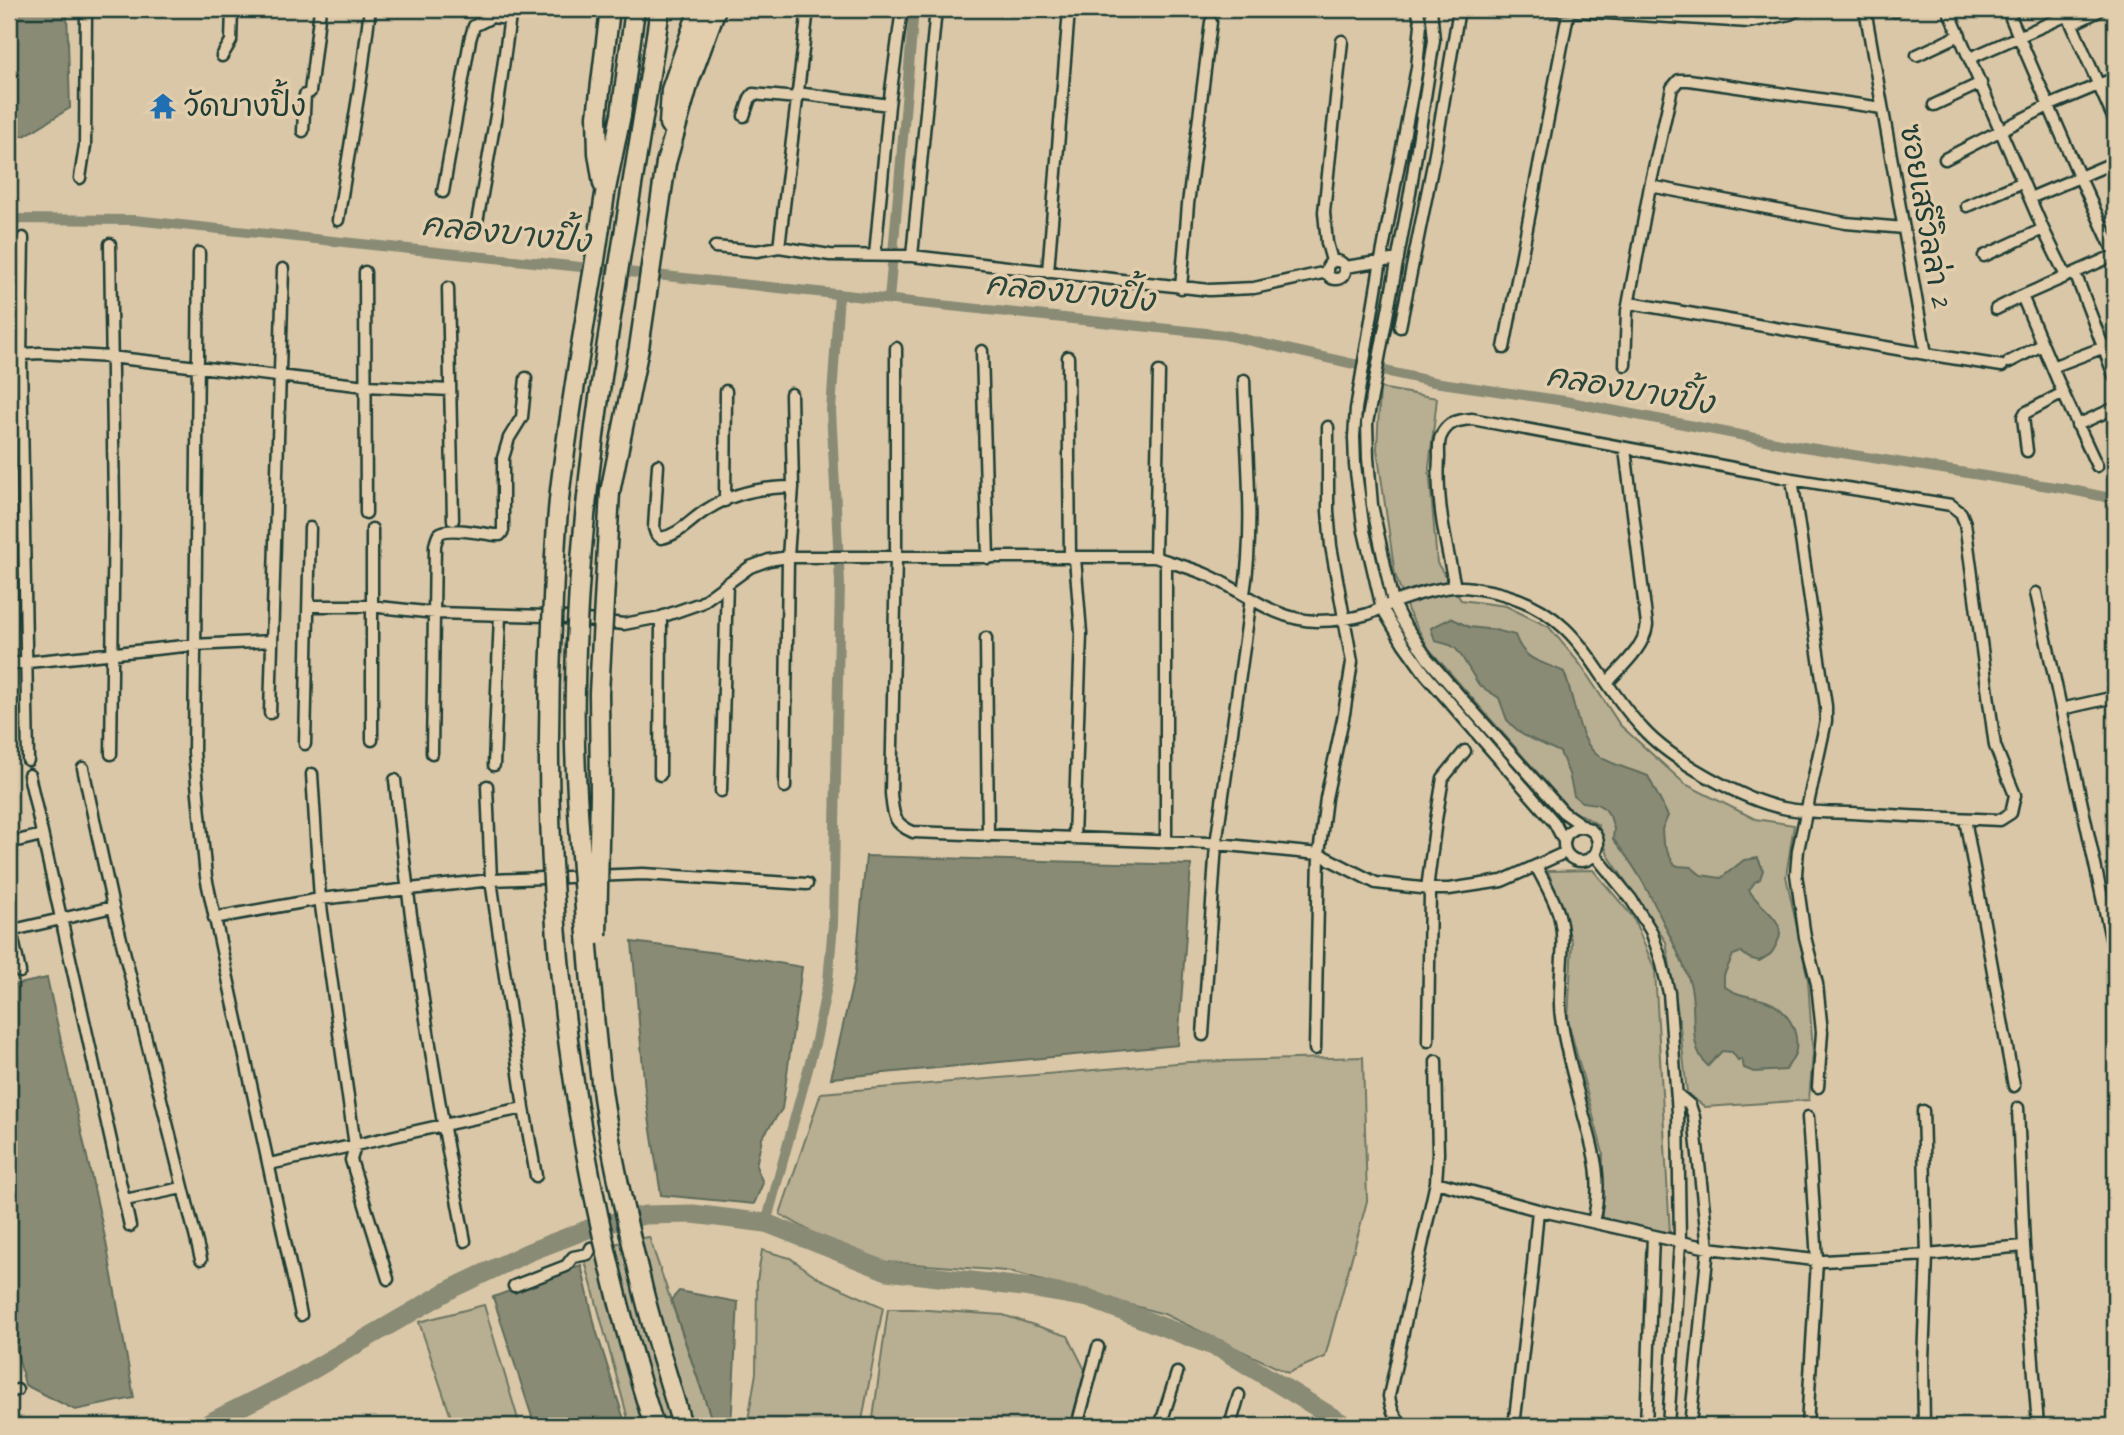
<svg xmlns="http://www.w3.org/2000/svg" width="2124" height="1435" font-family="Caveat,'Playpen Sans Thai',sans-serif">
<rect width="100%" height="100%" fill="#dac7a7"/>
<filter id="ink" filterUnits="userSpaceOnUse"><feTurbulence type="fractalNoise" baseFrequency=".0143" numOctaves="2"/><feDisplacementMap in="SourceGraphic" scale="14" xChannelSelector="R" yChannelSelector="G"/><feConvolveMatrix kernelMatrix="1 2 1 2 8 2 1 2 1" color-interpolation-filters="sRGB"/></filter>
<g filter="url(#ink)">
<!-- green -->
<path fill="#b8ae92" stroke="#6c7663" stroke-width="2" d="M1380 388 1437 398 1429 468 1437 563 1461 600 1506 606 1549 627 1580 664 1620 725 1685 784 1755 819 1794 825 1786 876 1808 980 1813 1053 1809 1100 1705 1107 1687 1093 1680 1026 1666 942 1608 855 1598 825 1582 815 1572 812 1429 649 1408 611 1395 574 1377 449Z
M1593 870 1633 917 1655 970 1670 1233 1602 1219 1603 1153 1568 1021 1572 942 1548 871Z
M1363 1057 1367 1201 1325 1357 1288 1373 1164 1314 1006 1271 861 1260 780 1214 821 1093 1189 1062Z
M649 1237 714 1426H630L582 1250Z
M762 1250 790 1258 820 1279 883 1307 861 1426H747L756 1373 757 1281Z
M484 1305 520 1426H454L419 1322Z
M888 1309H912L1003 1315 1068 1336 1085 1370 1070 1426H872Z"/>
<!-- water -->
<path fill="#898b75" stroke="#5f6c5b" stroke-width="2" d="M9 9H67L70 108 26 135 9 139Z
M1451 618 1469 627 1495 630 1515 635C1525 663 1540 660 1564 672 1574 696 1577 738 1596 754 1608 764 1633 770 1648 776L1668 816 1662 829 1663 843 1674 864 1678 866 1691 867 1701 875 1721 878 1744 860 1758 858 1763 870 1760 879 1755 882 1749 890C1758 907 1788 920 1778 941 1772 954 1772 954 1759 961L1749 958 1741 952 1733 955 1724 975V986C1738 997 1750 995 1766 1001 1786 1008 1799 1029 1796 1050 1795 1057 1789 1063 1786 1070L1754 1072 1744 1068 1742 1059 1738 1060 1732 1052 1722 1051 1708 1066C1686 1045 1698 1011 1690 983 1684 964 1675 946 1666 928 1651 896 1636 866 1613 839L1614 829 1610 816 1605 809 1597 804 1582 802 1574 796 1569 774 1560 752 1523 735 1514 727 1507 720 1499 698 1479 685 1462 657 1456 649 1450 645 1435 641 1431 628Z
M866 856 1191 865 1178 1045 831 1078 855 973Z
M632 942 718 953 802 967 782 1109 762 1138 756 1166 763 1183 754 1204 661 1195 645 1091Z
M47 978 106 1242 134 1398 75 1410 25 1385 9 1318V986Z
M581 1265 596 1330 626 1426H535L493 1297Z
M679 1291 738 1302 731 1426H714L671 1300Z"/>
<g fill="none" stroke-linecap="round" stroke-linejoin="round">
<!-- canal -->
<path stroke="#898b75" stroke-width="10" d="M9 219 134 220 1225 335 1434 382 1565 401 1791 445 2067 489 2115 499
M889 300 914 9
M766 1223 816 1040 828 981 833 924 840 583 831 410 839 294"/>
<!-- river -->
<path stroke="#898b75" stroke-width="19" d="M203 1426 300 1377 453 1288 529 1252 596 1226 645 1215 693 1214 766 1223 887 1271 1023 1287 1088 1298 1223 1350 1347 1426"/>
<!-- street casing -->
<g stroke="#1f3d34" stroke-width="15">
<path id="street" d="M1417 9 1421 24 1417 68 1381 260 1356 409 1354 437 1355 465 1364 531 1382 608 1403 643 1426 675 1554 822 1564 841
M1431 9 1434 40 1410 193 1367 423 1368 458 1372 505 1393 603 1400 617 1427 658 1465 702 1563 812 1583 826
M1544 9 1749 22 1790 14 1799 9
M1865 9 1926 354 2002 366
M1948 9 2043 229 2066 276
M2007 9 2080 178 2115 254
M2065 9 2115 122
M1895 11 1897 9
M2072 24 2097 12
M1917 55 1960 35
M222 56 231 41 232 9
M1970 58 2068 15
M797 93 889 105
M1934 105 1981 83
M744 116 750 98 753 94 797 98
M303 131 305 95 310 92 320 9
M1945 159 2048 106 2115 78
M80 178 85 146 86 9
M1650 186 1846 223 1904 228
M443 192 470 40 474 26 492 17 509 19
M2030 198 2115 162
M1967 206 2023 182
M338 220 361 79 370 9
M476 228 498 104 511 9
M23 238 21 358 28 760
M110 244 114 505 111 754
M715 247 757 251 779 247 830 255 912 256 1209 290 1254 288 1327 272
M779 247 808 9
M199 253 194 752 206 877 301 1315
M875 255 889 105 902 9
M912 256 936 9
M1984 256 2043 229
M1332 261 1327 243 1324 212 1342 41
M1327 270a9 9 0 1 1 18 0a9 9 0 1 1-18 0Z
M1345 267 1398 259
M365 272 366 513
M1048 272 1069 10
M2075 273 2115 378
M448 288 453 520
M1181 288 1188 204 1211 22
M1630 303 1926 354
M1996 309 2022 296
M1400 327 1434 159 1459 9
M896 348V557L891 793C893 813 892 823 913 832L1208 843 1319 854 1376 883 1430 889H1449L1502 881 1566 852
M1504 348 1569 9
M982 351 988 558
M9 355 40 353 110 357 366 386 450 390
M1068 357 1070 558
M2009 362 2042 345
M1625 365 1627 311 1650 186 1672 88 1679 80H1689L1882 108
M2052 367 2115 343
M1244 380C1246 449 1255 526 1244 594
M2063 393 2097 466
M2077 425 2115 408
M2027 451 2023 417 2025 413 2063 393 2022 296 2115 255
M658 465 654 528 656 534 661 538C680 535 692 518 708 509 733 493 764 487 793 487
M1792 479 1826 706V721L1798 850 1796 874 1805 937 1817 984 1822 1032 1818 1087
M725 501 726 391
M372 529V740
M1155 557 1159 372
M2036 593 2115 957
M309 606H370L435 613 547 616 624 624 661 617 701 603 750 567 769 560 788 557H1155C1174 564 1190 567 1210 576 1244 592 1275 620 1316 621 1333 621 1351 619 1368 614 1376 611 1384 607 1392 603 1411 596 1433 589 1453 587 1466 586 1493 591 1506 595 1582 617 1593 676 1642 728 1669 759 1743 800 1783 808 1806 813 1829 812 1852 813 1901 816 1951 818 2000 820L2011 813 2015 795 1995 746 1965 523 1961 513 1951 505 1792 479 1472 419C1458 420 1447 422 1441 436 1438 442 1439 450 1439 457 1436 501 1446 544 1455 587
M986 638 988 836
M9 664 194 645 272 641
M1607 683C1622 666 1644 648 1647 625L1625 449
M2061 709 2115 697
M270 713 283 269
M305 744 310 528
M432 753 435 545C436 542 437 537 439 534 447 526 484 534 495 535H500L503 531V458L509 438 522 417 526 378
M494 765 500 615
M83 768 113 907 201 1259
M312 774 320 899 355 1146 351 1160 388 1279
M29 775 130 1226
M660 775 661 617
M395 780C411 935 435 1089 465 1241
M487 786 491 880 524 1108 536 1176
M785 787 788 557 793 487 791 394
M721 791 727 583
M1965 819 2014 1086
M1564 844a17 17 0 1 1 34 0a17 17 0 1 1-34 0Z
M1074 839 1081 633 1075 558
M1166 842V561
M9 843 42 835
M1595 855 1631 899 1651 931 1661 960 1669 993 1678 1113 1680 1242 1668 1426
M1536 866C1544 882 1554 898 1559 915 1568 948 1556 984 1561 1017 1565 1050 1576 1084 1584 1116 1595 1155 1603 1182 1593 1222
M1427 889 1436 820 1443 778 1465 751
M214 918 320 899 491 880 643 874 807 884
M11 930 20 972
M9 931 113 907
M1203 1035 1216 844 1251 598
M1428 1041 1430 889
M1315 1049 1319 854 1326 798 1344 714 1352 662 1331 546 1328 511V427
M1677 1094 1690 1105 1694 1117 1708 1248 1690 1426
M2018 1108 2024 1246 2038 1426
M1923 1111 1927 1255 2024 1246
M269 1164C354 1146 439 1125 524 1108
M1436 1182 1538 1210 1708 1248 1824 1261 1927 1255 1923 1361 1924 1426
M125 1200 182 1188
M514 1286 566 1266 573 1257 588 1254 591 1248 604 1246
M9 1392 17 1390
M1077 1426 1098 1347
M1160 1426 1177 1373
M1230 1426 1239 1395
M1405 1426C1394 1418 1391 1409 1389 1396L1436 1182 1438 1154 1436 1061
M1514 1426 1532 1275 1538 1210
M1646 1426 1653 1236
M1807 1426 1817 1261 1808 1117"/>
</g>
<!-- highway casing -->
<g stroke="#1f3d34" stroke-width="23">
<path id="highway" d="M669 124 671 90 699 9
M666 163 689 82 716 9
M603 184 598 153 597 116 610 9
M594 267 605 194 621 115 635 9"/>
</g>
<!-- street -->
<use href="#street" stroke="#e2cdac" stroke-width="10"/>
<!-- highway -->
<use href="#highway" stroke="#e2cdac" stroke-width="18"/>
<!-- highway-bridge casing -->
<g stroke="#1f3d34" stroke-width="23" stroke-linecap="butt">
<path id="highway-bridge" d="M660 9C627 234 578 459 575 687 573 757 579 827 584 896 589 963 594 1030 603 1097 612 1158 626 1220 641 1281 652 1330 669 1378 682 1426
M594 267C582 338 570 410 561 482 555 529 554 576 552 624 538 898 571 1164 654 1426
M597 935 600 794 599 693 610 492 639 348 666 163"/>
</g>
<!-- highway-bridge -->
<use href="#highway-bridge" stroke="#e2cdac" stroke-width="18"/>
</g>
</g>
<!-- icons -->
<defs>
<g id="temple-bare" transform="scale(2.1)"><path d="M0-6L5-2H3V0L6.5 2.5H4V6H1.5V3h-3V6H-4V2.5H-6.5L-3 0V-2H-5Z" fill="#1f6fb2" stroke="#e2cdac" stroke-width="2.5" paint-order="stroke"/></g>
</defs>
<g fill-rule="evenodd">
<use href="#temple-bare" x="163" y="106"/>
</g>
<g text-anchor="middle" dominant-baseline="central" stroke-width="7" stroke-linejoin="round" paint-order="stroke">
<!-- poi labels -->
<g font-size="30" fill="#1f3d34" stroke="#e2cdac" text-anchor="start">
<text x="184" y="106">วัดบางปิ้ง</text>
</g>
<!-- street labels -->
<g font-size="30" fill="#1f3d34" stroke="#e2cdac">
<text transform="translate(1926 215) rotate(80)">ซอยเสรีวิลล่า 2</text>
</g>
<!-- water labels -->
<g font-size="32" font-style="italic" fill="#2a453a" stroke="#e2cdac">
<text transform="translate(506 233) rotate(6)">คลองบางปิ้ง</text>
<text transform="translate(1070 292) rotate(6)">คลองบางปิ้ง</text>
<text transform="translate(1630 389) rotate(10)">คลองบางปิ้ง</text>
</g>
</g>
<!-- margin -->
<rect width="2124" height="1435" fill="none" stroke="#e2cdac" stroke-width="35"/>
<rect x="18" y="18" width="2089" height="1400" fill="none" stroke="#1f3d34" stroke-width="2.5" filter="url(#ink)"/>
</svg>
